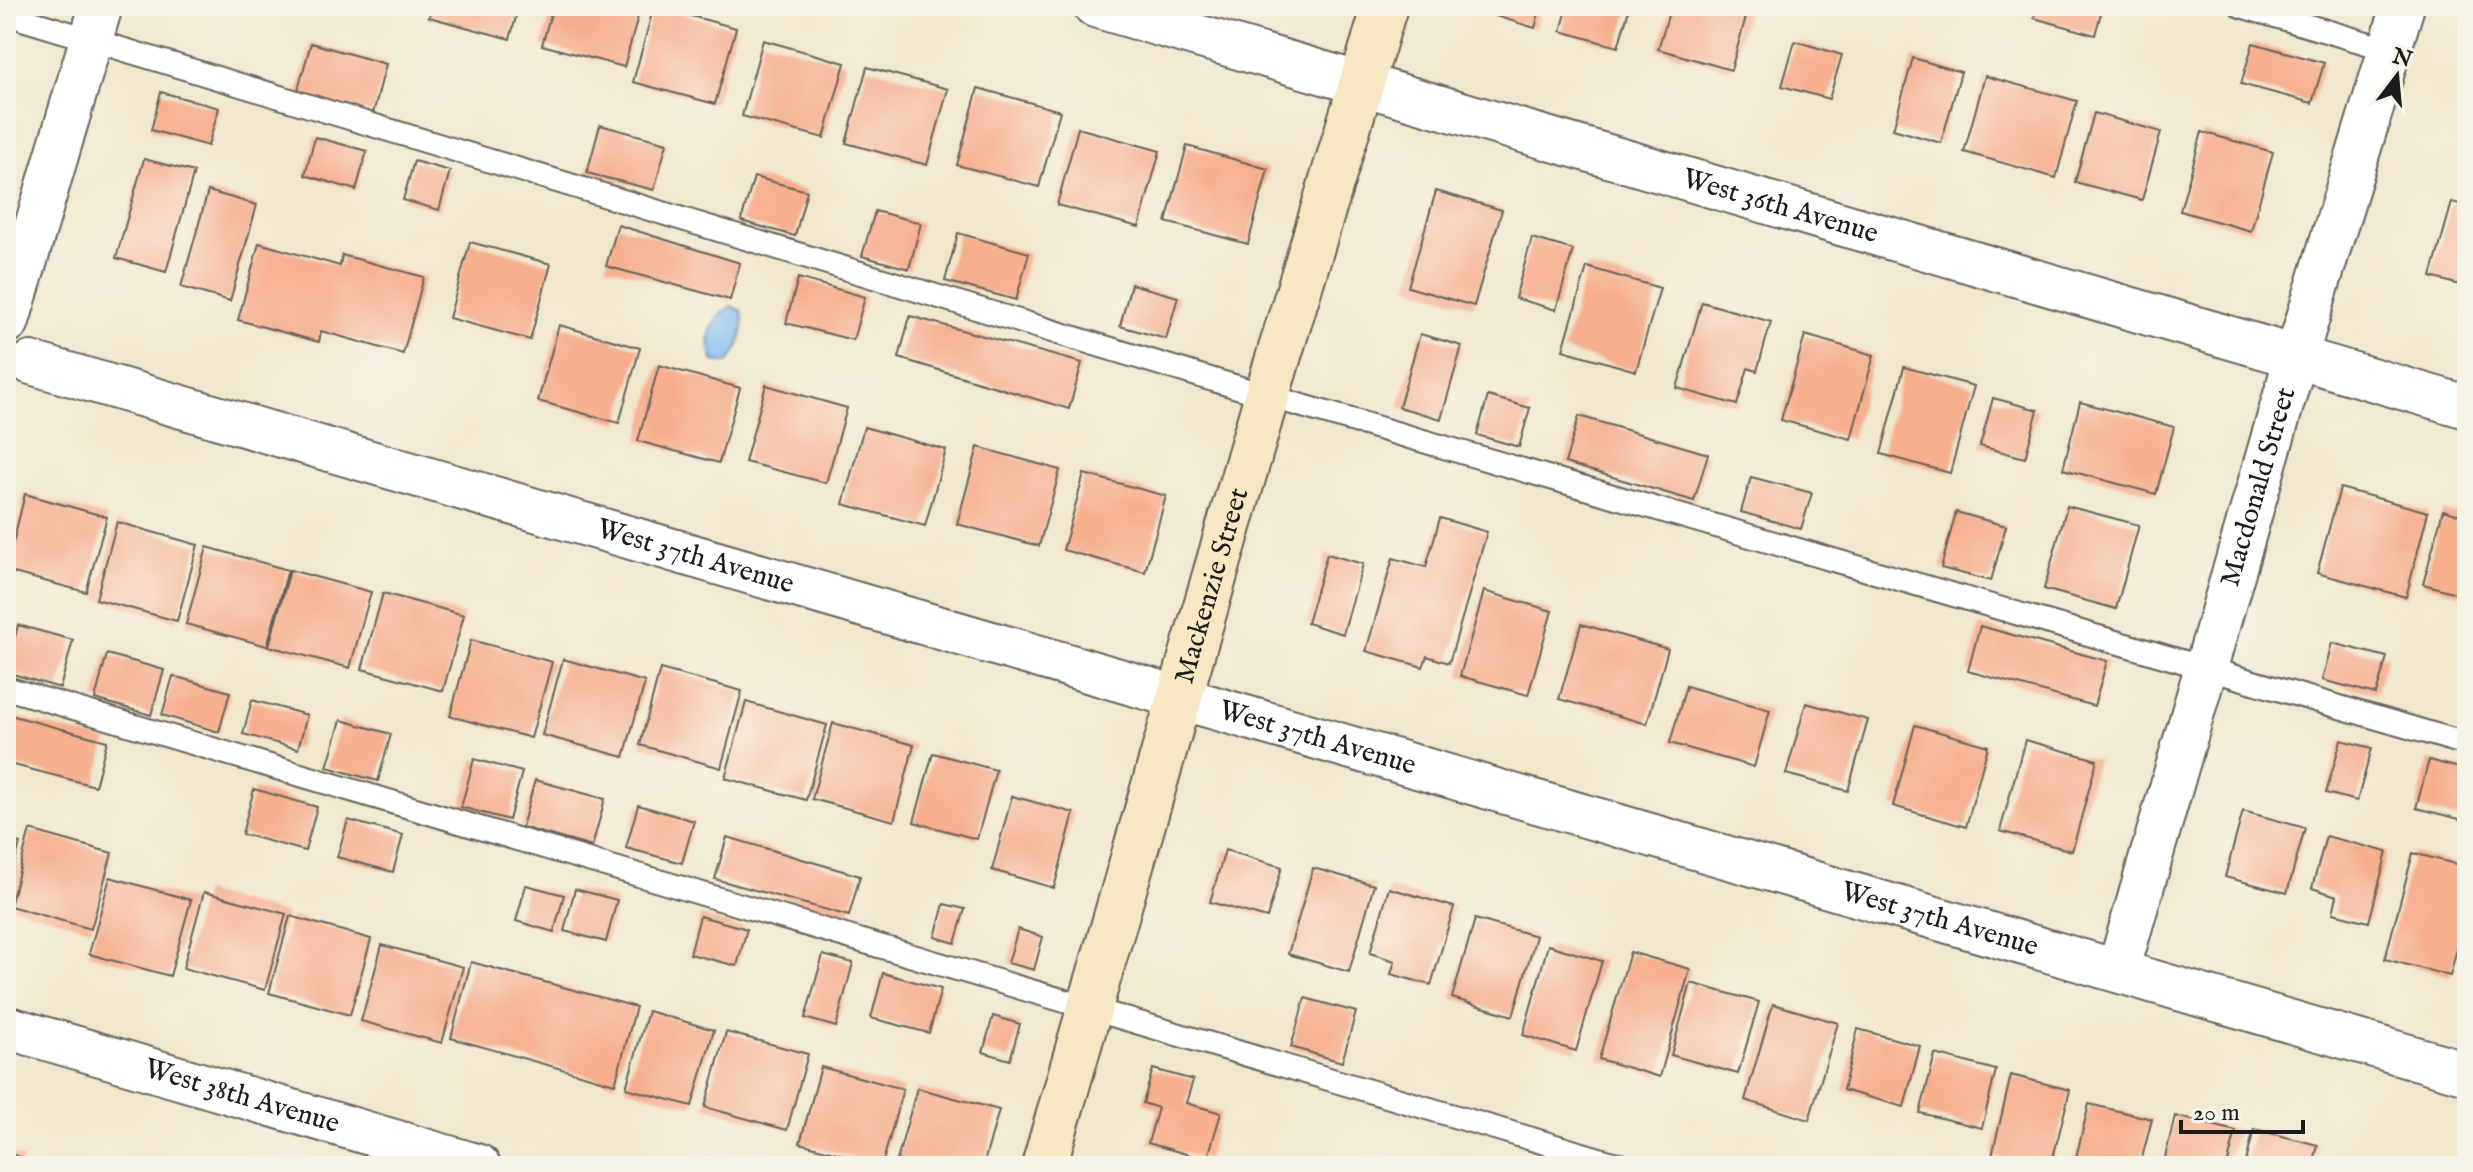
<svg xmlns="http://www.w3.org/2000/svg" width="2473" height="1172" font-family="'IM FELL English',serif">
<rect width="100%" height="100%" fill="#f7f3e8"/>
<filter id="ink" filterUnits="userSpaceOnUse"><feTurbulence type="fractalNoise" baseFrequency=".0125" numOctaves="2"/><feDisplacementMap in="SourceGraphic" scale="16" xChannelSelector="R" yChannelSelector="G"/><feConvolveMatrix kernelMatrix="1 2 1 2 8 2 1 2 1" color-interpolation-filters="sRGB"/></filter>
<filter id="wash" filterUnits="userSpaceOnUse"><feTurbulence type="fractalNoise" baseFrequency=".006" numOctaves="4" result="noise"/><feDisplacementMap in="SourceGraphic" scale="32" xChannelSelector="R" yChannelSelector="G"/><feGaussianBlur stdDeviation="1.8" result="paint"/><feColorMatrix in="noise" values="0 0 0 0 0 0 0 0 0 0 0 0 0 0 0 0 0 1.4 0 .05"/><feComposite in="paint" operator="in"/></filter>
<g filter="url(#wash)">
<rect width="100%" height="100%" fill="#f0e7cd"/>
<!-- water -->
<path fill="#80bef3" stroke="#4e6d88" stroke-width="2" d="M731 306 742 311C746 330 740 350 727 363L714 361C704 339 711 319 731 306Z"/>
<g id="blocks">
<!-- building -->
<path fill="#f7af8e" d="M432 6H519L510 39 429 17Z
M553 6H641L624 67 542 45Z
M654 6 736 28 715 104 633 82Z
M1463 6H1541L1535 28Z
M1568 6H1630L1618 47 1561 31Z
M1671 6H1749L1731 70 1658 49Z
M2037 6H2103L2095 35 2034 18Z
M763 40 845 63 824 138 742 116Z
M1795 41 1842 55 1829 99 1782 86Z
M311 43 386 64 373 114 297 93Z
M2253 43 2324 63 2312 103 2241 84Z
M1913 58 1961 72 1941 143 1893 129Z
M867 67 948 89 927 165 846 143Z
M1985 76 2077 101 2056 178 1964 152Z
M978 88 1060 111 1039 187 957 165Z
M161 92 219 108 208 146 151 130Z
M2094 113 2161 132 2142 200 2075 182Z
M600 125 667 143 654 190 587 173Z
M1078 128 1160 151 1139 227 1057 205Z
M2202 132 2273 152 2251 231 2180 211Z
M315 137 367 151 356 190 305 175Z
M1187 146 1268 169 1248 244 1166 222Z
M144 159 194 172 166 272 116 258Z
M414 161 450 171 439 210 403 200Z
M754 177 807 191 795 236 741 221Z
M208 191 257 205 230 301 181 287Z
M1436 191 1502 210 1474 306 1408 287Z
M2452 202 2467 206V287L2431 277Z
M875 211 921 223 909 269 862 256Z
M618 225 740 263 730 300 606 266Z
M958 233 1029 253 1016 300 945 281Z
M1532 238 1573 250 1556 310 1515 298Z
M470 242 551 264 530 340 449 318Z
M259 243 340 266 342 255 424 277 403 354 321 331 319 342 238 320Z
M1587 267 1660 288 1636 371 1563 350Z
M798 278 865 297 853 340 786 323Z
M1131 284 1178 297 1166 339 1120 326Z
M1702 302 1771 322 1757 371 1748 368 1737 405 1677 388Z
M910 316 1082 363 1069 409 899 358Z
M559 325 640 348 619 423 538 401Z
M1420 334 1462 346 1441 419 1399 407Z
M1805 335 1874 355 1851 439 1781 420Z
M659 365 740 388 719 463 638 441Z
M1904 367 1974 386 1950 473 1881 454Z
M766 385 847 408 826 483 745 462Z
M1488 396 1530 408 1519 447 1477 435Z
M1993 398 2038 410 2025 458 1980 446Z
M2080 402 2174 427 2156 494 2063 469Z
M1579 416 1708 454 1694 501 1565 463Z
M864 427 946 450 925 526 843 504Z
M978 447 1060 470 1039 546 957 524Z
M1084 474 1166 496 1145 572 1063 550Z
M1751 477 1812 493 1801 529 1741 512Z
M2340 488 2428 512 2406 597 2317 573Z
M25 494 107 517 86 592 6 571Z
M2067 506 2139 525 2116 609 2044 589Z
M2443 510 2467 517V596L2423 584Z
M1956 512 2006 526 1991 581 1941 568Z
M1440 518 1487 532 1449 663 1427 656 1423 667 1366 651 1393 558 1426 567Z
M117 522 198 545 177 621 96 599Z
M207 547 288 570 267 646 186 624Z
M1327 554 1363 564 1343 634 1307 623Z
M290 570 371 592 350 668 269 646Z
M1484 591 1552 611 1528 695 1460 676Z
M383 593 464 615 443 691 362 669Z
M1581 624 1668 649 1647 724 1559 699Z
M18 625 73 640 60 688 6 672Z
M1980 626 2107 661 2094 706 1968 671Z
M471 640 552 662 531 738 450 716Z
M2332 643 2387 657 2376 694 2322 680Z
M107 654 164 670 151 715 95 699Z
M563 659 645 682 624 757 542 735Z
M660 669 742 691 721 768 640 745Z
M173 676 230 692 219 732 162 715Z
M1686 686 1770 710 1754 767 1670 743Z
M252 700 307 715 298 749 243 734Z
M746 702 827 725 806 800 725 778Z
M1806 703 1868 720 1848 791 1786 774Z
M6 714 107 741 95 786 6 763Z
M341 720 391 734 378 781 327 767Z
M833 723 914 745 894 821 812 799Z
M1915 725 1988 746 1966 827 1893 806Z
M2025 740 2097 760 2072 851 2000 831Z
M2341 740 2372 748 2357 801 2326 793Z
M933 753 996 770 977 839 914 822Z
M474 759 522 772 509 820 461 807Z
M2429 760 2467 770V821L2416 808Z
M535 780 605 799 592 847 522 827Z
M254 789 317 807 305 851 242 834Z
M1012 796 1074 813 1054 888 992 870Z
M638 805 694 821 682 863 626 848Z
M2243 811 2305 828 2287 893 2225 877Z
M348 820 403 835 393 872 337 857Z
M30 830 112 853 91 929 10 906Z
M2326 836 2387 852 2369 922 2333 913 2337 896 2312 888Z
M727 837 860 876 849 916 715 879Z
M6 839 20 843 7 890H6Z
M1225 850 1282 867 1267 918 1210 902Z
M2413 853 2467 867V909L2450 976 2385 959Z
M1313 868 1374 885 1349 972 1288 954Z
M110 877 191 900 170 976 89 954Z
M526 885 564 895 554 932 516 921Z
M1389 888 1454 907 1431 985 1391 974 1395 961 1370 953Z
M575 889 617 900 606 942 564 931Z
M204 892 286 914 265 990 183 968Z
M944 904 965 909 955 943 935 937Z
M290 916 371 939 350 1015 269 993Z
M700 916 747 929 737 966 690 954Z
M1475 919 1536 936 1513 1016 1452 998Z
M1018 929 1043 937 1034 970 1008 963Z
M382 945 463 967 442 1043 361 1021Z
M1548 945 1602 961 1576 1051 1523 1035Z
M1630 952 1690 969 1660 1077 1599 1059Z
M823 955 853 963 836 1027 805 1018Z
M471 962 636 1007 615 1084 451 1038Z
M883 973 941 989 929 1033 871 1018Z
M1691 983 1759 1002 1738 1074 1671 1055Z
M1305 998 1356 1012 1342 1062 1291 1047Z
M1773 1004 1838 1023 1809 1120 1745 1100Z
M648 1011 714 1030 692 1106 626 1088Z
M993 1016 1020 1024 1010 1060 983 1052Z
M1858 1029 1920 1046 1904 1107 1843 1090Z
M726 1032 808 1054 787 1130 705 1107Z
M1935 1054 1996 1070 1982 1128 1920 1113Z
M821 1067 903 1089 882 1165 800 1143Z
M1153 1069 1193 1080 1186 1103 1221 1113 1207 1160 1148 1143 1158 1108 1143 1103Z
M2011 1075 2070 1090 2051 1166H2033L1992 1156Z
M917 1088 999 1110 983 1166 896 1164Z
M2089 1104 2152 1119 2140 1166H2074Z
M2175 1116 2236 1131 2227 1166H2163Z
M2254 1129 2318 1145 2313 1166H2245Z
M6 1153 23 1158 20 1166H6Z"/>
</g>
</g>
<g filter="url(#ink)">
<use href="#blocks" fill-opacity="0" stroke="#66635a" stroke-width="2"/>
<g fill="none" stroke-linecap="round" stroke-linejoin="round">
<!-- lane casing -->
<g stroke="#66635a" stroke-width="26">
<path id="lane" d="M2241 6 2390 50
M6 14 1220 382 2467 744
M6 688 1623 1166"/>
</g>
<!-- street casing -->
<g stroke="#66635a" stroke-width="46">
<g id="street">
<path id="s1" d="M1095 6 2467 407"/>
<path d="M8 321 101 6"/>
<path id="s2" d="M31 363 2467 1073"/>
<path id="s3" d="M2118 971 2296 357 2403 6"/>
<path id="s4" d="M6 1027 479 1166"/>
</g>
</g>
<!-- secondary casing -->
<g stroke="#66635a" stroke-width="48">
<g id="secondary">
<path id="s5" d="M1044 1166 1267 395 1385 6"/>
</g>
</g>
<!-- lane -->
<use href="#lane" stroke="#fff" stroke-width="22"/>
<!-- street -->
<use href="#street" stroke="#fff" stroke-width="42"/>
<!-- secondary -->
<use href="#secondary" stroke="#f7e8c3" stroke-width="44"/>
</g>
</g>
<g text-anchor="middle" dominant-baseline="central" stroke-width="7" stroke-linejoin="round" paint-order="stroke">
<!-- street labels -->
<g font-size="28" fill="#1c1c1c" stroke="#f7f3e8">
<text stroke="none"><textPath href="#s1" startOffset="714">West 36th Avenue</textPath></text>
<text stroke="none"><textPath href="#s3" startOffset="504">Macdonald Street</textPath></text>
<text stroke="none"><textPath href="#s2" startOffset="692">West 37th Avenue</textPath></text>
<text stroke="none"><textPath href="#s5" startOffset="604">Mackenzie Street</textPath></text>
<text stroke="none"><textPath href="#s2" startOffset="1340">West 37th Avenue</textPath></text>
<text stroke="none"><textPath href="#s2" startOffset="1988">West 37th Avenue</textPath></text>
<text stroke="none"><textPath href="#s4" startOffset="246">West 38th Avenue</textPath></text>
</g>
</g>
<!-- margin -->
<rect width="2473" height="1172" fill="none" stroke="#f7f3e8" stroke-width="32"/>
<!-- north arrow -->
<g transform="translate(2397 76) rotate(16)" stroke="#f7f3e8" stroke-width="6" paint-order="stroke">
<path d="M0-6L14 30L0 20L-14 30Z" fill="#1c1c1c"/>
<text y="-12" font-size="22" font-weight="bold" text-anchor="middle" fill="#1c1c1c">N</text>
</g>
<!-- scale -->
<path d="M2181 1120v12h122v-12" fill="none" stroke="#1c1c1c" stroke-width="4"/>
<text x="2193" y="1120" font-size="24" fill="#1c1c1c" stroke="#f7f3e8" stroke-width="6" paint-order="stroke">20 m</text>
</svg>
